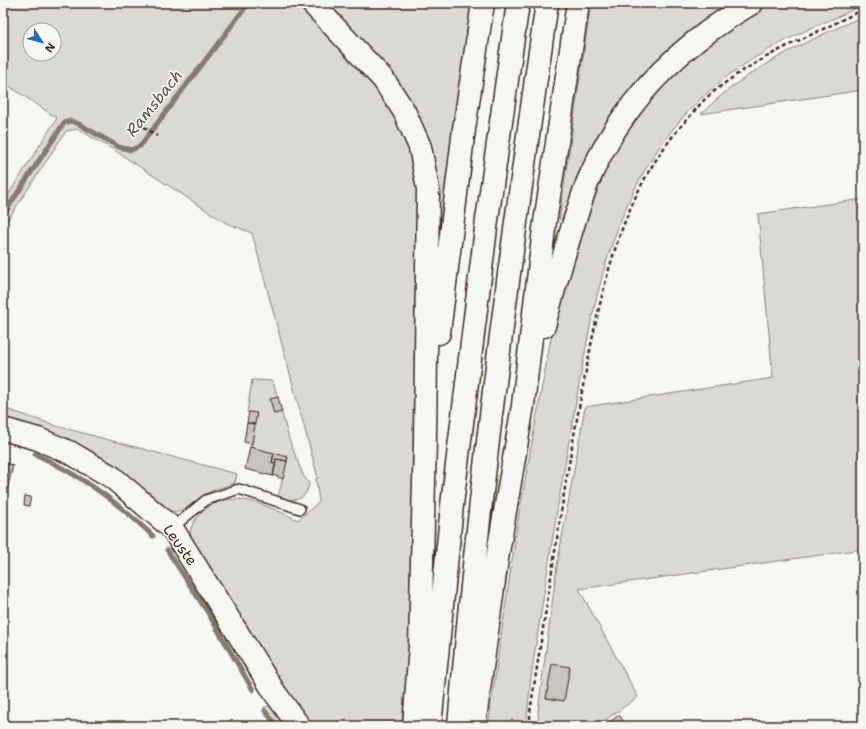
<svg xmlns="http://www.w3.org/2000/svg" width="866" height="729" font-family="'Shantell Sans',sans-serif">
<rect width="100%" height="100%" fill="#f6f6f2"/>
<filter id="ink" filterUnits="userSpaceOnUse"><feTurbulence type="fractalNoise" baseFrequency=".025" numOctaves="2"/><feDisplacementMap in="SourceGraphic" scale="8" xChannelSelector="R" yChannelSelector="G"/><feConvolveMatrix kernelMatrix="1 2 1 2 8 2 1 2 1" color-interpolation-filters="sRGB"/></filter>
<g filter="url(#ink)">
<!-- green -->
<path fill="#dad9d3" stroke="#8a8278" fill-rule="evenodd" d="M3 3H299L383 95 409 142 419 196 418 366 406 726H308L190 540C189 528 193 521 201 513 230 485 267 506 298 520L319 502 316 478H318L252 233 226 223 117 152 78 129 66 131 3 227V203L57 118 3 82ZM30 30H54V54H30Z
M325 3H475L441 239H438L436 182Z
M591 3H735L582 169 563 219H559Z
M770 3H863C849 14 826 21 809 29 773 46 737 66 707 93 609 182 593 307 571 430 556 512 544 594 531 677L526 726H488L518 519 556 310 574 241 614 148 658 87 697 50Z
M863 16V90L701 114C748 67 804 43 863 16Z
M863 199V549L579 589 638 697 597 726H539L538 711 557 566 585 407 773 378 758 214Z
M252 380 273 381 289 439 303 475 309 483C307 501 293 503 278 497L288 457 250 447 256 413 247 412Z
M3 408 60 427 237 474 235 483C227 486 219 488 211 491 194 499 186 515 166 511L3 420Z
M272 705 288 726H276L263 708Z"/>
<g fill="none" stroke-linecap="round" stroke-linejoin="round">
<!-- stream -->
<path stroke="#857a71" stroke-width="5" d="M3 215 64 123 71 121 79 124 119 147 131 150 140 146 248 4 252 3
M35 454C82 476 116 501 153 536
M167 550 208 613 253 690
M265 711 277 726"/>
</g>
<!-- building -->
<path fill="#c8c3be" stroke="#3b2a1e" d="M278 397 282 412 274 414 270 399Z
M249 412 257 413 255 424 247 423Z
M247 423 255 424 252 444 244 442Z
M250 447 274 453 272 463H276L273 476 245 469Z
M274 453 288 457 287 461 276 459 275 463H272Z
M276 459 287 461 283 479 273 475Z
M3 463 13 465 8 486 3 485Z
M3 485 8 486 3 503Z
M25 496 31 497 29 506 24 505Z
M552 664 570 667 564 701 546 698Z
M619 715 627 726H604Z"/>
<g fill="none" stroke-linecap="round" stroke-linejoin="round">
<!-- lane casing -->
<g stroke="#3b2a1e" stroke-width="12">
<path id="lane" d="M172 528 206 500 239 489 300 509"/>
</g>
<!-- secondary casing -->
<g stroke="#3b2a1e" stroke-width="25">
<path id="secondary" d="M3 429 38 439 71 453 112 477 172 528 275 693 299 726"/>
</g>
<!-- highway casing -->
<g stroke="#3b2a1e" stroke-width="25">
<path id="highway" d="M312 3 383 79 404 111 420 147 428 189 425 439 420 646 414 726
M544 326C553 290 564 255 575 219 580 206 583 192 589 179 622 102 681 44 752 3
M439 333 464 129 483 3
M430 726 452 505 487 220 518 3
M459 726C479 484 512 243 547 3
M474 726 497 559 523 405 544 229 578 3"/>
</g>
<!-- path -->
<path stroke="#3b2a1e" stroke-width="2.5" stroke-dasharray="4 3" stroke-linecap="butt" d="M144 127 157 136
M530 726V712C542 635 554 558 566 481 574 435 582 390 591 345 609 259 629 181 691 115 697 108 703 100 711 94 757 55 811 37 863 9"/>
<!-- lane -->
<use href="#lane" stroke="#f6f6f2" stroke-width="9"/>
<!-- secondary -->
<use href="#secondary" stroke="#f6f6f2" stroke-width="22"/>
<!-- highway -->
<use href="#highway" stroke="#f6f6f2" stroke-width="22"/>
</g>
</g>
<g text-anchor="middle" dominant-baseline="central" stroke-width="3.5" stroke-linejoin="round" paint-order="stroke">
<!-- street labels -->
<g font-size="15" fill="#3b2a1e" stroke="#f6f6f2">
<text transform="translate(180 545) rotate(54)">Leuste</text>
</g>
<!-- water labels -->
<g font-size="16" font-style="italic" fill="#605248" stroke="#f6f6f2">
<text transform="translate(154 103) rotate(-51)">Ramsbach</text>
</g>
</g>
<!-- margin -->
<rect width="866" height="729" fill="none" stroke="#f6f6f2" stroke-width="16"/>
<rect x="8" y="8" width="850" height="713" fill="none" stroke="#3b2a1e" stroke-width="1.5" filter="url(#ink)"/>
<!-- north arrow -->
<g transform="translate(42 42) rotate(126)"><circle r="19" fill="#f6f6f2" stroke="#aba49d"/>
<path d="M0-3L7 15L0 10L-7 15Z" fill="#1f6fb2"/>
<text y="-6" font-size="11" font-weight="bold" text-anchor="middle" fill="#3b2a1e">N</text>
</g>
</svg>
